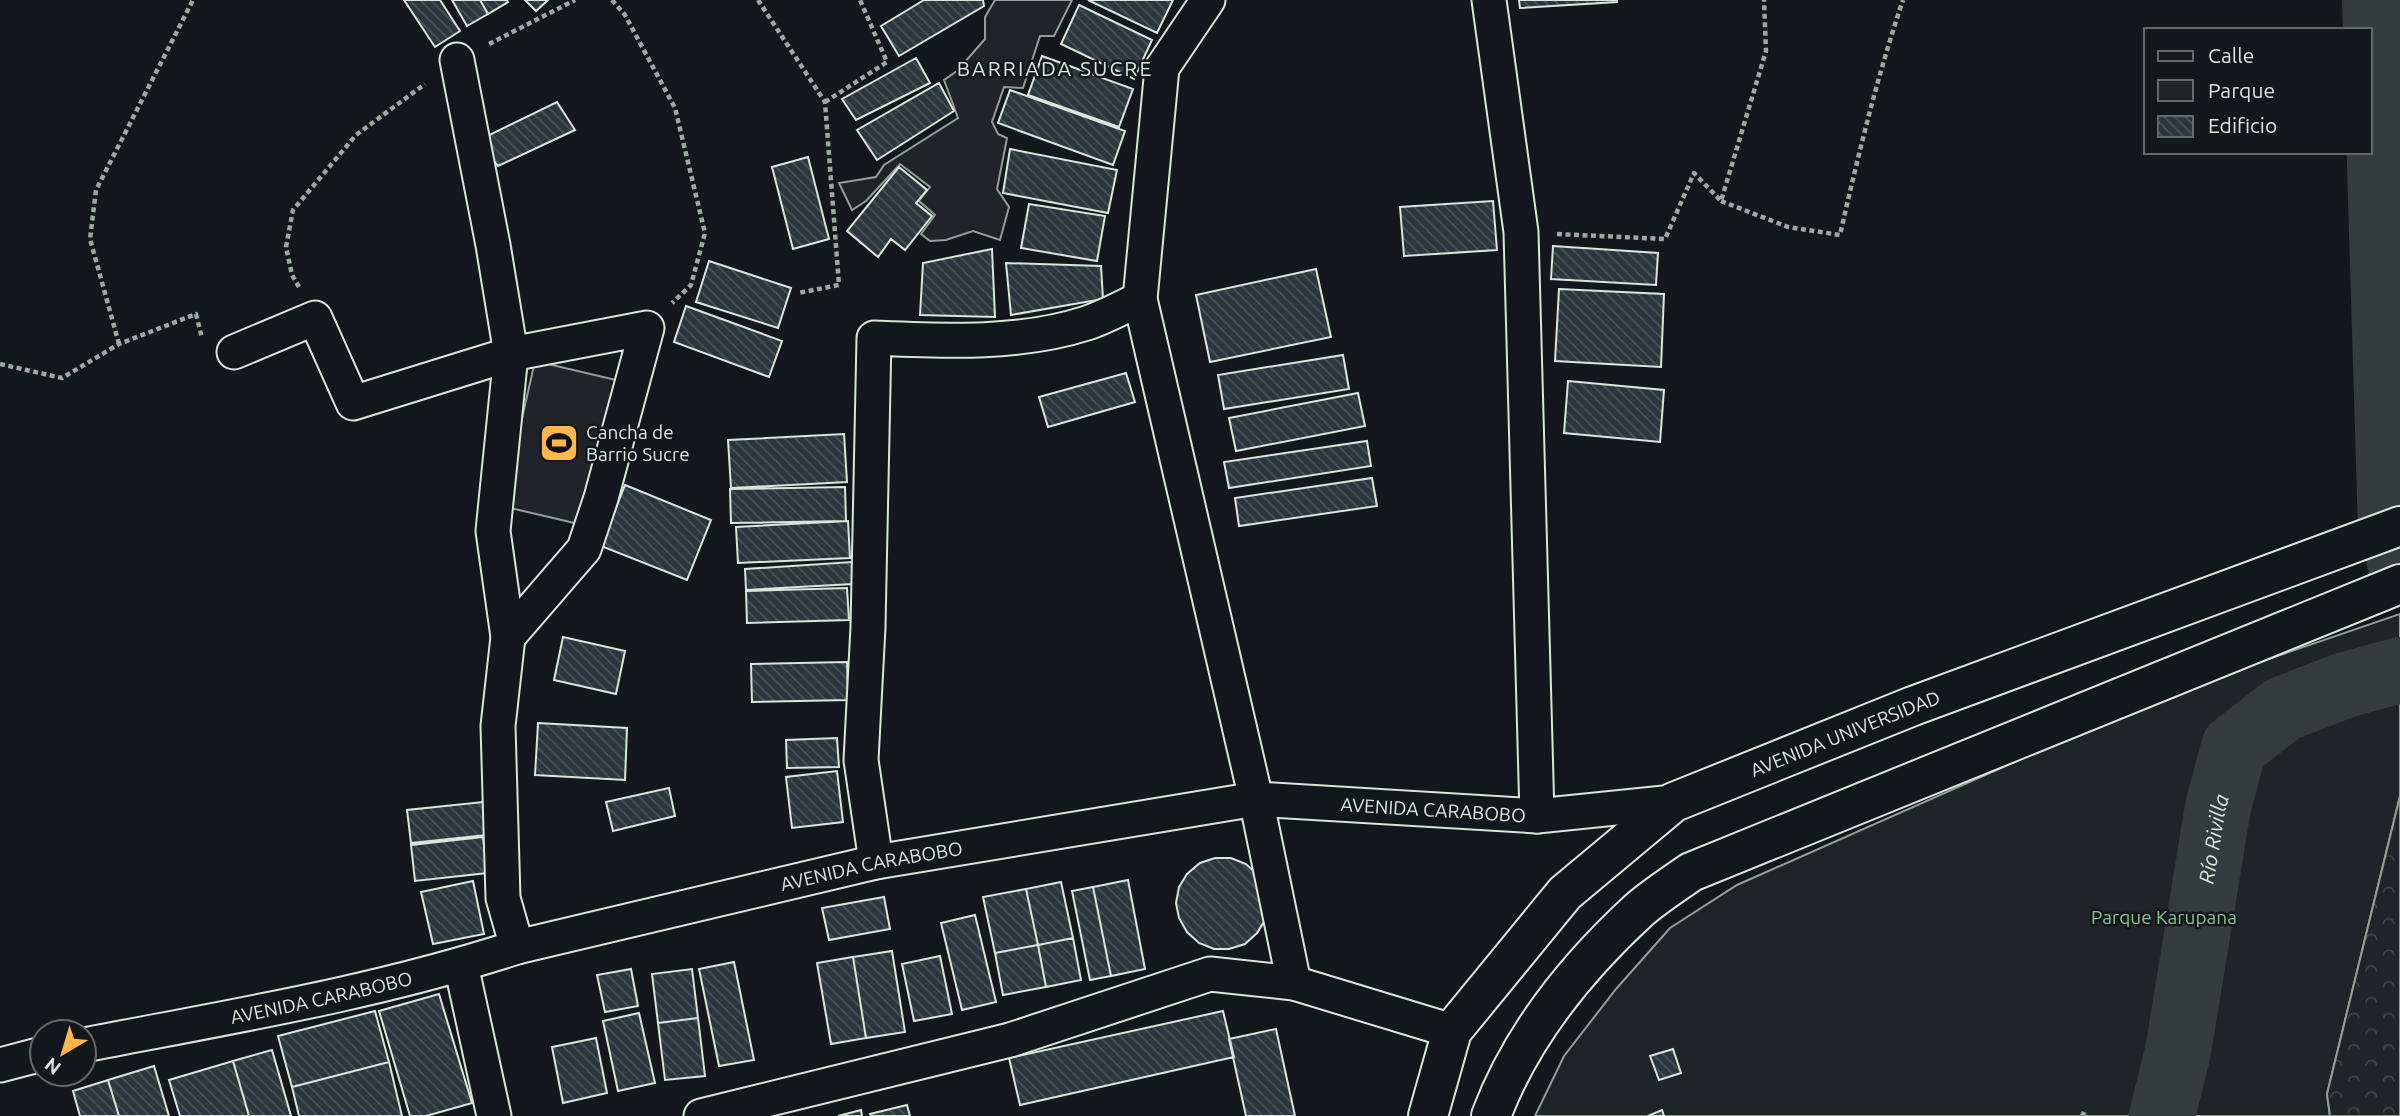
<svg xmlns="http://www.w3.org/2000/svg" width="2400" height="1116" font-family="Ubuntu,sans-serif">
<defs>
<pattern id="forest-crowns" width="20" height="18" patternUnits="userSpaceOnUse" patternTransform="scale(1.75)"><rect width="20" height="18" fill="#202428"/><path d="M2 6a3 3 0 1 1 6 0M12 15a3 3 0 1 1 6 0" fill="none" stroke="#404447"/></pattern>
<pattern id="building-back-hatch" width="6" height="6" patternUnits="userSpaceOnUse" patternTransform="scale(1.75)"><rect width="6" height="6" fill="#2c363c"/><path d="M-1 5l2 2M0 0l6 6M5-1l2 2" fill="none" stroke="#4a5358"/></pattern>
</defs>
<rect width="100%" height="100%" fill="#14181c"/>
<!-- green -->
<path fill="#202428" stroke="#939e99" stroke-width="2" d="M995 0H1072L1054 36H1040L1023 88 1004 87 992 122 998 134 1007 138 997 189 1009 207 1000 240 973 231 946 240 930 241 921 234 935 215 919 201 930 187 900 164 866 201 852 210 839 183 876 177 884 165 958 118 944 80 957 71 985 39V17Z
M535 361 616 380 583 525 502 506Z
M2400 614V796L2327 1094 2330 1116H1535L1564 1056 1616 989 1670 928 1737 885 2175 691Z"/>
<!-- forest -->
<path fill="url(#forest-crowns)" stroke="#939e99" stroke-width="2" d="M2400 796V1116H2330L2327 1094Z"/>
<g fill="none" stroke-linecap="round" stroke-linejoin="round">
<!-- river -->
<g stroke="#363b3e" stroke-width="66">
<path d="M2375 0 2391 529 2400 561"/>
<path id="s1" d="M2162 1116 2178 1051 2218 807 2234 747 2283 709 2345 685 2400 670"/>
</g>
</g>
<!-- building -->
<path fill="url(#building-back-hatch)" stroke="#d8e6dc" stroke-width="2" d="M404 0H440L460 31 435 47Z
M452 0H480L488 14 467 26Z
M480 0H507L508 2 488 14Z
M525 0H548L536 11Z
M924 0H983L984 6 899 56 881 26Z
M1088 0H1173L1157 33Z
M1519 0H1617V2L1520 8Z
M1079 5 1152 40 1134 79 1061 44Z
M1042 56 1133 89 1119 127 1028 95Z
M916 58 930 83 856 120 842 99Z
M939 83 954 111 877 160 857 130Z
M1010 90 1125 131 1113 165 998 123Z
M557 102 575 130 498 166 477 141Z
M1010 149 1117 170 1108 213 1003 193Z
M808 157 829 239 793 249 772 167Z
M899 167 927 190 916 203 932 216 905 250 891 239 878 257 847 231Z
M1493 201 1497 250 1404 256 1400 207Z
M1029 204 1105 216 1097 261 1021 248Z
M1553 246 1658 253 1656 285 1551 279Z
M992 249 995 317 920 315 923 263Z
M709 261 791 288 778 328 696 302Z
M1006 263 1101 266 1103 299 1011 315Z
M1316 269 1331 337 1210 362 1196 295Z
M1559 289 1664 294 1661 367 1555 361Z
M686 306 782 341 769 377 674 342Z
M1343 355 1349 389 1224 409 1218 375Z
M1126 373 1135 402 1048 427 1039 397Z
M1568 381 1664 390 1660 442 1564 433Z
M1358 393 1365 426 1236 451 1229 418Z
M844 434 847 482 731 488 728 440Z
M1367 441 1371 466 1229 488 1224 462Z
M1372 478 1377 506 1239 526 1235 498Z
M625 485 711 520 687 580 601 546Z
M845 487 846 521 731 523 730 489Z
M848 521 850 558 738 563 736 527Z
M852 562 853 584 746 590 745 569Z
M847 588 849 620 747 623 746 591Z
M563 637 625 651 616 694 554 680Z
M847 662 848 700 752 702 751 664Z
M538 723 627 728 625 780 535 775Z
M837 738 839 767 787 768 786 740Z
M837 771 843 822 792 828 786 777Z
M669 788 675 816 613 831 606 802Z
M483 802 487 835 411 843 407 810Z
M483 837 487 873 415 881 411 845Z
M1215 858H1231L1246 864 1258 875 1265 920 1257 933 1245 944 1229 949H1214L1199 943 1187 932 1179 918 1176 903 1179 887 1187 874 1200 863Z
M1128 880 1145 969 1111 976 1093 887Z
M473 881 484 934 433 944 421 892Z
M1061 882 1073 938 1038 945 1026 889Z
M1093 887 1111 976 1090 980 1072 891Z
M1026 889 1038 945 995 953 983 897Z
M884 897 890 929 829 940 822 908Z
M975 915 996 1002 962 1010 941 923Z
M1073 938 1081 980 1046 987 1038 945Z
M1038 945 1046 987 1003 995 995 953Z
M892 951 905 1032 866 1038 853 957Z
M940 956 952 1014 914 1021 902 964Z
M853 957 866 1038 831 1044 817 963Z
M734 962 754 1060 719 1066 699 969Z
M631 969 638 1006 605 1012 597 975Z
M692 969 698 1018 658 1023 652 974Z
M439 994 472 1103 426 1116H410L379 1011Z
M375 1011 389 1062 292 1087 278 1036Z
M1223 1011 1234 1057 1020 1105 1009 1058Z
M639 1013 655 1083 618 1091 603 1021Z
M698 1018 705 1076 665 1080 658 1023Z
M1276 1029 1295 1116H1246L1229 1039Z
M596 1038 607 1093 563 1103 552 1047Z
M1673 1049 1681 1073 1659 1080 1650 1056Z
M272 1050 291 1116H249L233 1061Z
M233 1061 249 1116H180L169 1080Z
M389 1062 402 1116H299L292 1087Z
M154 1066 169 1116H119L108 1080Z
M108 1080 119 1116H80L73 1091Z
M907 1105 910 1116H871L870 1114Z
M861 1110 862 1116H838Z
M1662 1110 1664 1116H1648Z"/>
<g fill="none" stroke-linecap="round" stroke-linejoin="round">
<!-- minor casing -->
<g stroke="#d8e6dc" stroke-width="37">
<g id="minor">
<path d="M1208 0 1162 68 1140 299 1256 799 1294 983"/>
<path d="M1489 0 1521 232 1537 816"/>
<path d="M457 60 493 245 511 354 493 531 508 637 498 726 503 898 517 947"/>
<path d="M234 352 315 318 353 403 511 354 647 328 601 498 584 549 508 637"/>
<path d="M876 862 861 760 868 627 874 338C944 341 1019 345 1087 323 1105 317 1123 307 1140 299"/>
<path d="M461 965 494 1116"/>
<path id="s2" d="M84 1045C229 1017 376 993 517 947L876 862 1256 799 1537 816 1674 802"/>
<path d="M0 1065 42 1054"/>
<path d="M701 1116 1010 1040 1210 974 1294 983 1452 1031"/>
</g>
</g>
<!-- trunk casing -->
<g stroke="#d8e6dc" stroke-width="42">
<g id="trunk">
<path id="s3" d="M1428 1116 1452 1031 1565 893 1674 802 1913 706 2400 526"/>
<path d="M1491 1116C1521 1036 1577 967 1639 910 1655 896 1674 884 1691 872L2400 584"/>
</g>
</g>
<!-- path -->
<path stroke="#9da8a2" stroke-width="4.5" stroke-dasharray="5 3.5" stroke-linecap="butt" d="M612 0 625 15 675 108 705 233 691 285 672 303
M758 0 825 102 839 285 798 293
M489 44 575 0
M825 102 887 62 860 0
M1721 201 1788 227 1840 235C1858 156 1877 77 1903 0
M1557 234 1665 239 1694 173 1721 201 1766 51 1764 0
M299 287 292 275 286 247 293 210 356 135 425 84
M119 344 90 239 96 190 193 0
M0 364 62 378 119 344 196 314 202 338
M2081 1113 2088 1116"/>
<!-- minor -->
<use href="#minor" stroke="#14181c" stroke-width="33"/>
<!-- trunk -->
<use href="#trunk" stroke="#14181c" stroke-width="38"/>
</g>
<!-- icons -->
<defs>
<g id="stadium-square" transform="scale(2.0125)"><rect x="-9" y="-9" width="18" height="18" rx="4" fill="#ffb74d" stroke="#14181c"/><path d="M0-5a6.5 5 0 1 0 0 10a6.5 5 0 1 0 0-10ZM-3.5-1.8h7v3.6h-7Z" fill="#111"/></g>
</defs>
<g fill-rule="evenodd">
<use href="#stadium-square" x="559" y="443"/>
</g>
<g text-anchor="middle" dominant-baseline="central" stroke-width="5" stroke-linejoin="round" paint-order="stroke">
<!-- poi labels -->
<g font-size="19" fill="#d8e6dc" stroke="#14181c" text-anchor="start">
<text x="586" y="432">Cancha de<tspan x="586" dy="22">Barrio Sucre</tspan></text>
</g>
<!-- street labels -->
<g font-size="19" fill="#d8e6dc" stroke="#14181c">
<text stroke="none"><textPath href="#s3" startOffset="593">AVENIDA UNIVERSIDAD</textPath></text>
<text stroke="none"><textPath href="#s2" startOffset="1376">AVENIDA CARABOBO</textPath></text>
<text stroke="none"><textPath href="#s2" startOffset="808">AVENIDA CARABOBO</textPath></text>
<text stroke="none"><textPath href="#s2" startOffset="242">AVENIDA CARABOBO</textPath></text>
</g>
<!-- park labels -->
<g font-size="19" fill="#8ac095" stroke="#14181c">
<text x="2164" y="917">Parque Karupana</text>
</g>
<!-- neighbourhood labels -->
<g font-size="21" letter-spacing="2" fill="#d8e6dc" stroke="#14181c">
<text x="1055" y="68">BARRIADA SUCRE</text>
</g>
<!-- water labels -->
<g font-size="21" font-style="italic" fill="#d8e6dc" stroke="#14181c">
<text stroke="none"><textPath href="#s1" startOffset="282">Río Rivilla</textPath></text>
</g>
</g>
<!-- legend -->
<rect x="2144" y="28" width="228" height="126" fill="#14181c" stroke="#626a69" stroke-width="2"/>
<rect x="2158" y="51" width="35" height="10" fill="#14181c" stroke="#626a69" stroke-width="2"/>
<text x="2208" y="63" font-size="21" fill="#d8e6dc">Calle</text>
<rect x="2158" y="80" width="35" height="21" fill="#202428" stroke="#626a69" stroke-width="2"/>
<text x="2208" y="98" font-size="21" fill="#d8e6dc">Parque</text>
<rect x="2158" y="116" width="35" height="21" fill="url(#building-back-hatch)" stroke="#626a69" stroke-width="2"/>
<text x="2208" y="133" font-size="21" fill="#d8e6dc">Edificio</text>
<!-- north arrow -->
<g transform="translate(63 1053) rotate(218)"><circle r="33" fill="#14181c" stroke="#626a69" stroke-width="2"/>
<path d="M0-5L12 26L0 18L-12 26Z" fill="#ffb74d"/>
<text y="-10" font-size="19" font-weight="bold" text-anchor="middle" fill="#d8e6dc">N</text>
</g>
</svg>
